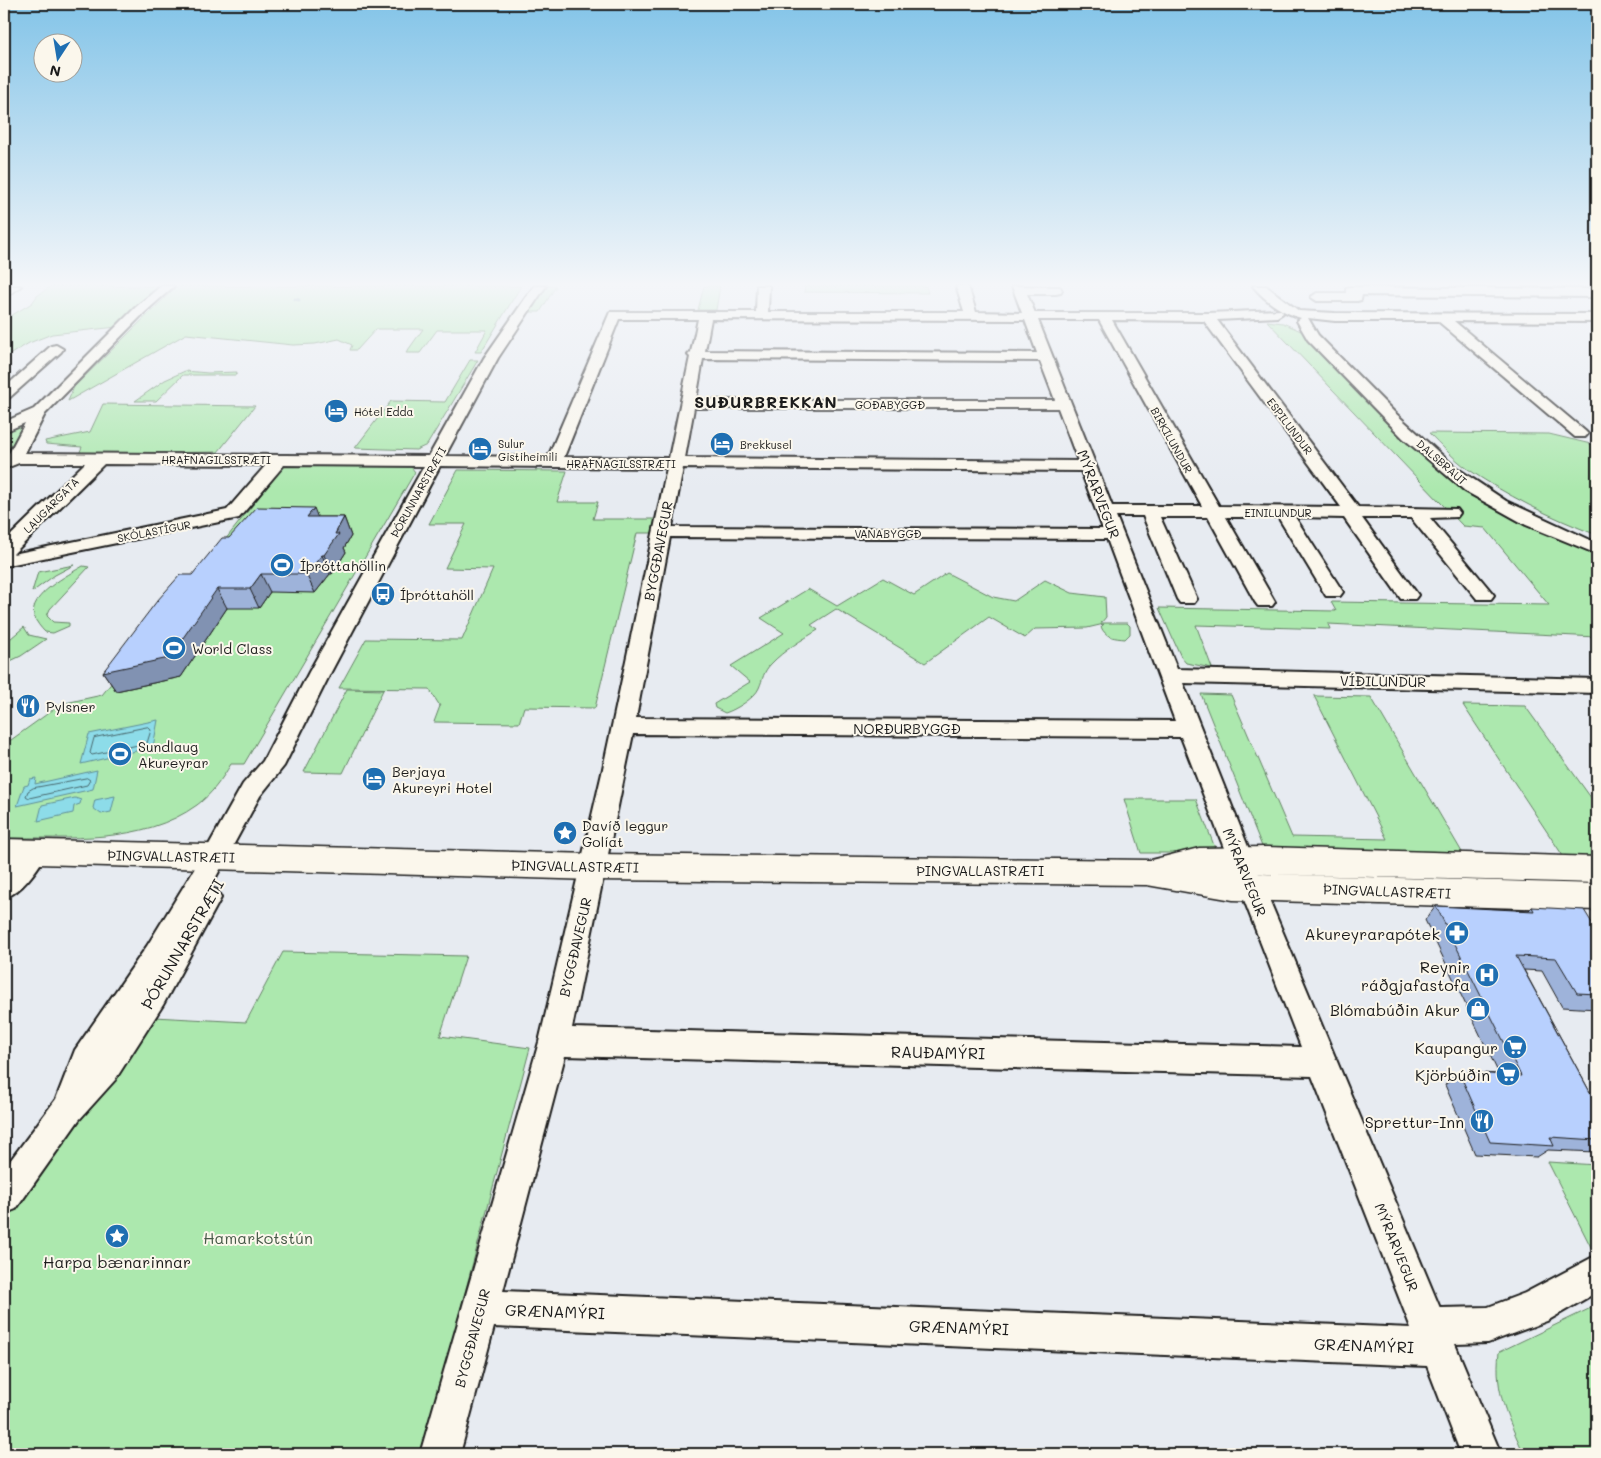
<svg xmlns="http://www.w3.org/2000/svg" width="1601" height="1458" font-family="Mali,sans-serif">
<rect width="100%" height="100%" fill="#e7ebf1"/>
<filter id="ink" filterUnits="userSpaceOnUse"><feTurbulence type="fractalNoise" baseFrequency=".02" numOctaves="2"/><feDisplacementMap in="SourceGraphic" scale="10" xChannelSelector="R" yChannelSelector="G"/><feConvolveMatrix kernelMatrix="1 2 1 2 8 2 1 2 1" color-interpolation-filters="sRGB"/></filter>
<g filter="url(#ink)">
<!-- green -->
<path fill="#ace8ae" stroke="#648265" d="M51 286H160L117 327 52 334 29 343 4 358V320L32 303 37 296Z
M177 286H521L481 352H475L487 330H437L420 353H406L423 329H376L357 350H350L352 345 339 339 315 344 293 345 186 334 68 401 74 387Z
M546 286H556L540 312H529Z
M704 286H720L716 310H698Z
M805 286H926L928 293 804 292Z
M1267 321 1283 323 1303 332 1409 438 1542 528 1597 553V637L1328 624 1330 629 1196 625 1212 668 1186 663 1181 657 1159 608 1336 611 1331 602 1549 605 1485 528 1463 526Z
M470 360H478L427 445 416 450 355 448 391 401 445 402Z
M185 371 208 373 237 372 236 375H183L156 401H135L165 380Z
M103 404 255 406 218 452 79 454 82 447 46 444 45 441 90 432Z
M22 425C18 435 16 450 4 452V432Z
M1429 433 1549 434 1595 445 1597 447V535C1552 518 1505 495 1465 467 1452 457 1440 444 1429 433Z
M286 463H408L415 472 244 764H231C222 779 212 794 197 805 142 845 68 837 4 838V745L61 704 102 695Z
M458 470 567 471 557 502H598L593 519H656L653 533H637L595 708 524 707 519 723 434 722 440 706 429 689 339 688 366 639 462 640 493 569 445 568 466 524H429Z
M74 565 55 575 32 592 38 572Z
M83 566 89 567 50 609 47 616 53 622 69 623V626L53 633 45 632C41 628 36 622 34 616 28 595 68 575 83 566Z
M947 573 993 597 1014 601 1045 580 1072 593 1105 597 1106 617 1101 623H1127L1130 626V634L1125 639C1115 638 1106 638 1101 627L1104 624 1087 628 1035 629 1025 638 989 617 925 663 836 609 811 625 818 630C802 640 784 650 771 664 763 672 763 679 759 688 755 698 735 710 725 713L715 708 714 704 750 682 731 666 784 633 761 618 808 589 837 606 883 578 914 595Z
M24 627 29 635 46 639 21 656 4 664V644Z
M347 689 383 690 343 773 304 772Z
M1201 694 1231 695 1292 837 1387 839 1314 696 1371 697 1466 859 1265 854Z
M1463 705 1525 706 1597 806V860L1565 859Z
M1124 799H1196L1217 853H1141Z
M283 952 466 956 440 1036 530 1048 422 1454H4V1219L154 1017 246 1022Z
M1548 1162 1597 1165V1257H1596Z
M1595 1306 1597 1309V1454H1524C1508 1418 1494 1392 1499 1352Z"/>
<!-- water -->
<path fill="#8ddce9" stroke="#608f97" d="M158 720 153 747 81 764 89 734Z
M97 770 93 789 17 806 24 786 28 785 30 779 36 778 35 784Z
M115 796 111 812 101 814 93 808 95 800Z
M75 798 81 800 80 804 74 806 73 813 38 821 42 805Z"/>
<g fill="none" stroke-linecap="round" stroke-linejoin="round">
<!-- shore -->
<path stroke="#49696e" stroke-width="1" d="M148 727 151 730 147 743 92 755 90 753 94 738Z
M87 778 90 780 87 785 29 798 26 796 28 791 33 788Z"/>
<!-- stream -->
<path stroke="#608f97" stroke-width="3" d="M295 299 299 300"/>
<!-- minor casing -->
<g stroke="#1c1c1c" stroke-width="4">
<path id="minor" d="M8 286H21L4 298V289Z
M161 286H174L144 313 45 414 25 453 429 456 484 358 534 286H546L498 358 445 456 548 457 610 312H756L757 286H769L768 312H964L956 286H968L976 312 1022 313 1012 286 1060 287 1062 290 1060 293 1056 294H1027L1035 313H1208L1281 310 1283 313 1277 317 1217 320 1358 507 1457 509 1460 513 1457 517 1430 518 1494 595 1491 599H1477L1411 518H1362L1418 595 1415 599H1401L1344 518 1295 517 1343 592 1340 596H1326L1278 517H1226L1275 602 1272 606H1258L1255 602 1208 517H1160L1197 599 1194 603H1180L1177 599 1143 516H1116L1177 669 1597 679V693L1183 683 1264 887 1440 1308 1488 1307 1525 1293 1597 1255V1292L1547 1321 1488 1343 1455 1344 1501 1454H1461L1427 1366 494 1327 460 1454H420L539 1042 602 773 667 468 440 466 331 672 284 766 260 796 210 888 217 890 221 898 163 1005 115 1080 79 1120 16 1209 4 1214V1169L56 1099 75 1050 147 946 206 850 243 784 263 761 309 672 424 466 284 465 239 518 4 566V542L85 463H19L4 469V453H9L25 423 4 432V422L34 409 136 307ZM619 319H698L691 352 688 355 690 357 669 458 564 457ZM711 319 1025 320 1037 353 705 351ZM1038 320H1099L1202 506H1112ZM1112 320 1204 321 1341 507 1219 506ZM703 359 1040 361 1055 400H696ZM694 408H1058L1078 461 685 458ZM104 464 266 465 227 510 13 554ZM683 468 1081 471 1103 529 672 527ZM670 537 1107 539 1175 721 636 718ZM633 734 1181 737 1301 1047 572 1028ZM565 1056 1312 1076 1411 1328 503 1291Z
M1253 286H1266L1299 311 1335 313 1597 314V322L1454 321 1585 431 1588 434 1585 437H1575L1438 321H1335L1308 318 1318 335 1394 412 1455 467 1506 501 1597 543V554L1526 525 1465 491 1403 438 1308 340 1297 321 1301 318C1283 313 1265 301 1253 286Z
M1350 287 1597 289V297L1362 295 1361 300 1357 301H1317L1311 297 1317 293H1346V288Z
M56 345 63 349 61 352 9 398 4 399V388L51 346Z
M34 842 43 845 47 852C39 868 21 893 4 898V869L25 845Z"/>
</g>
<!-- major casing -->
<g stroke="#1c1c1c" stroke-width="3">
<path id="major" d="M4 839 594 854 1151 860 1199 848 1266 847 1597 857V883L1229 873 1597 884V910L1233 900 1147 885 594 880 4 863Z"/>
</g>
<!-- minor -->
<use href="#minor" fill="#fbf7ec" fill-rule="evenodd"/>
<!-- major -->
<use href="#major" fill="#fbf7ec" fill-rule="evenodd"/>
</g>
<!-- wall -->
<path fill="#9eb3da" stroke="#1c1c1c" d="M317 517H344L351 536 344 548 346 552 332 574H330L315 593 270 592 259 608H227L181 677 116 691 103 672 192 575 229 538Z
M1436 906 1529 910 1532 907 1597 931V1009L1562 1007 1542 971 1524 970 1597 1105V1152L1548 1150 1537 1157 1475 1154 1445 1085 1459 1072 1499 1074 1425 920Z"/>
<!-- shaded-wall -->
<path fill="#8192b2" stroke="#1c1c1c" d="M314 508 321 526 307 517Z
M344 517 351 536 344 548 346 552 332 574 324 555Z
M322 555 330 574 315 593 306 574Z
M261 574 270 592 259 608 250 589Z
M217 589 227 608 181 677 116 691 103 672Z"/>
<!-- building -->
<path fill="#b8d0fe" stroke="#1c1c1c" d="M257 507 314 508 307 517H344L335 534H339L324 555H322L306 574H261L250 589H217L169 658 103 672 157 601 180 575H192L222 538H229Z
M1436 906 1534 911 1532 907 1584 910 1597 931V994L1577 993 1556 958 1516 956 1597 1105V1140L1550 1137 1554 1146 1490 1142 1459 1072 1521 1076Z"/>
</g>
<!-- sky -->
<linearGradient id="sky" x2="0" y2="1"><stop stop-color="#83c4e8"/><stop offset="0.58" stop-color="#f4f6f9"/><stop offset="1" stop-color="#f4f6f9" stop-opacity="0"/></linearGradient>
<rect width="1601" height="490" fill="url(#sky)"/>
<!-- icons -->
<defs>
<g id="hotel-disc" transform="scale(1.25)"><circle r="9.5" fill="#1f6fb2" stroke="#fbf7ec"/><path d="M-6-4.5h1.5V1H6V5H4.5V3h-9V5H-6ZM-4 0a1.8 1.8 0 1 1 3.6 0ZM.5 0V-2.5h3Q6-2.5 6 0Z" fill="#fff"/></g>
<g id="stadium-disc" transform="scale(1.25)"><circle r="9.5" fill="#1f6fb2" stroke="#fbf7ec"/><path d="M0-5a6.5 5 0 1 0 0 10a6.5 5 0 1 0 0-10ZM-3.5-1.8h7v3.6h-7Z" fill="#fff"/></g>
<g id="bus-disc" transform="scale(1.25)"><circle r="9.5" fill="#1f6fb2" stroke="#fbf7ec"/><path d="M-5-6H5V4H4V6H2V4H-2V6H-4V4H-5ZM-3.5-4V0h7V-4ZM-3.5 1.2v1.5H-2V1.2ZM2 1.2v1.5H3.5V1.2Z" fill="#fff"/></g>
<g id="restaurant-disc" transform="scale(1.25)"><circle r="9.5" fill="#1f6fb2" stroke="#fbf7ec"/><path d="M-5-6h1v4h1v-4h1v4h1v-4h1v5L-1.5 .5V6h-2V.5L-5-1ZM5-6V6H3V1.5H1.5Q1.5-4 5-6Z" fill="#fff"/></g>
<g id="sight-disc" transform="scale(1.25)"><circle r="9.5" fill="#1f6fb2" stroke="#fbf7ec"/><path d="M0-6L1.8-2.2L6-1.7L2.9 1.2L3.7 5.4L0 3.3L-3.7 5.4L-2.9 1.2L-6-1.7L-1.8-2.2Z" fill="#fff"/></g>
<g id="pharmacy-disc" transform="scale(1.25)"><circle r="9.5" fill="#1f6fb2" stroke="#fbf7ec"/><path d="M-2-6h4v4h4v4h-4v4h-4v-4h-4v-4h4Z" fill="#fff"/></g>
<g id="hospital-disc" transform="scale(1.25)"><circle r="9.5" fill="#1f6fb2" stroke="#fbf7ec"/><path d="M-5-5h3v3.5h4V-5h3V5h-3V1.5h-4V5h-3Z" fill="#fff"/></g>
<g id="shop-disc" transform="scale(1.25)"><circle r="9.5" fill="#1f6fb2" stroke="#fbf7ec"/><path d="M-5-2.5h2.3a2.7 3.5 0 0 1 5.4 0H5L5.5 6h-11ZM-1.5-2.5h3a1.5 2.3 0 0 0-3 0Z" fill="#fff"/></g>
<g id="supermarket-disc" transform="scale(1.25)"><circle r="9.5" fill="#1f6fb2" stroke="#fbf7ec"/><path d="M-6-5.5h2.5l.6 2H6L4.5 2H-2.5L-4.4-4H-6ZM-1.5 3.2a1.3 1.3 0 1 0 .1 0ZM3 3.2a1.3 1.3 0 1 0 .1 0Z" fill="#fff"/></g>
</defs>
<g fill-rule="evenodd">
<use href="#hotel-disc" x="336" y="411"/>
<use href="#hotel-disc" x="722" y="444"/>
<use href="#hotel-disc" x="480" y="449"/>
<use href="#stadium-disc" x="282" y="565"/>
<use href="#bus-disc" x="383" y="594"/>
<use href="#stadium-disc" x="174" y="648"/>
<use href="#restaurant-disc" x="28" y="706"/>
<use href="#stadium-disc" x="120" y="754"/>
<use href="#hotel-disc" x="374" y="779"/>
<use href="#sight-disc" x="565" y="833"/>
<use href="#pharmacy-disc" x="1457" y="933"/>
<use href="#hospital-disc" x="1487" y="975"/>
<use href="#shop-disc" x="1478" y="1009"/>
<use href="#supermarket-disc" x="1515" y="1047"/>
<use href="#supermarket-disc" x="1508" y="1074"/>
<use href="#restaurant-disc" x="1482" y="1121"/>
<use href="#sight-disc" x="117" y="1236"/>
</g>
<g text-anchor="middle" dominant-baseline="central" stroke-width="4" stroke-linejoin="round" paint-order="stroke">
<!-- far-street labels -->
<g font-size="11" fill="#1c1c1c" stroke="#fbf7ec">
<text x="890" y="404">GOÐABYGGÐ</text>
<text transform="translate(1290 426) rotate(53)">ESPILUNDUR</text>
<text transform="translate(1172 440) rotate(61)">BIRKILUNDUR</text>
<text x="216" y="459">HRAFNAGILSSTRÆTI</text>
<text transform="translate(1442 462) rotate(41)">DALSBRAUT</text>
<text x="621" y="463">HRAFNAGILSSTRÆTI</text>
<text transform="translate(418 492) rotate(-61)">ÞÓRUNNARSTRÆTI</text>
<text transform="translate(51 505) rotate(-45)">LAUGARGATA</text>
<text x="1278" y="512">EINILUNDUR</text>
<text transform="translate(154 531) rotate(-11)">SKÓLASTÍGUR</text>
<text x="888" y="533">VANABYGGÐ</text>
</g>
<!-- far-poi labels -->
<g font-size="11" fill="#1c1c1c" stroke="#fbf7ec" text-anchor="start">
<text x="354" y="411">Hótel Edda</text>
<text x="498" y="443">Sulur<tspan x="498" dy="13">Gistiheimili</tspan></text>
<text x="740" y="444">Brekkusel</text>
</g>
<!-- street labels -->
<g font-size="14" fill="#1c1c1c" stroke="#fbf7ec">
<text transform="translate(1099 494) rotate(69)">MÝRARVEGUR</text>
<text transform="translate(658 551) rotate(-79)">BYGGÐAVEGUR</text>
<text transform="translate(1383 681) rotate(1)">VÍÐILUNDUR</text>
<text x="907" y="728">NORÐURBYGGÐ</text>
<text transform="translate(171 856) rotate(1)">ÞINGVALLASTRÆTI</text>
<text transform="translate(575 866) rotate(1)">ÞINGVALLASTRÆTI</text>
<text x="980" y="870">ÞINGVALLASTRÆTI</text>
<text transform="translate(1245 872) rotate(68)">MÝRARVEGUR</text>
<text transform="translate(1387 891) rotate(2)">ÞINGVALLASTRÆTI</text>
<text transform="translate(575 947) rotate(-77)">BYGGÐAVEGUR</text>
<text transform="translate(1397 1247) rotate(68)">MÝRARVEGUR</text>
<text transform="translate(472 1338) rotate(-75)">BYGGÐAVEGUR</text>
</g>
<!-- poi labels -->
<g font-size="14" fill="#1c1c1c" stroke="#fbf7ec" text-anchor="start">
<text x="300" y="565">Íþróttahöllin</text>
<text x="400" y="594">Íþróttahöll</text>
<text x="192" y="648">World Class</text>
<text x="46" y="706">Pylsner</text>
<text x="138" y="746">Sundlaug<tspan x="138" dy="16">Akureyrar</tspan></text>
<text x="392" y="771">Berjaya<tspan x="392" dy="16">Akureyri Hotel</tspan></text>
<text x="582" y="825">Davíð leggur<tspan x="582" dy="16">Golíat</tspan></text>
</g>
<!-- far-district labels -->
<g font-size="16" font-weight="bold" letter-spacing="1" fill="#1c1c1c" stroke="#fbf7ec">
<text x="766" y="401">SUÐURBREKKAN</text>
</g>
<!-- near-poi labels -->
<g font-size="16" fill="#1c1c1c" stroke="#fbf7ec" text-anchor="end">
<text x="1440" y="933">Akureyrarapótek</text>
<text x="1470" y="966">Reynir<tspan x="1470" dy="18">ráðgjafastofa</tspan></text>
<text x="1460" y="1009">Blómabúðin Akur</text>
<text x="1498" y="1047">Kaupangur</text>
<text x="1490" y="1074">Kjörbúðin</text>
<text x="1464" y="1121">Sprettur-Inn</text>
<text x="117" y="1261" text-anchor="middle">Harpa bænarinnar</text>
</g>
<!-- near-street labels -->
<g font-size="16" fill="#1c1c1c" stroke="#fbf7ec">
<text transform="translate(182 944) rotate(-60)">ÞÓRUNNARSTRÆTI</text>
<text transform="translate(938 1052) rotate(1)">RAUÐAMÝRI</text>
<text transform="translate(555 1311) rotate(2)">GRÆNAMÝRI</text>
<text transform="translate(959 1327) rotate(2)">GRÆNAMÝRI</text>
<text transform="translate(1364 1345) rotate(2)">GRÆNAMÝRI</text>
</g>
<!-- near-park labels -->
<g font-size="16" fill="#475948" stroke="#fbf7ec">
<text x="258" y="1237">Hamarkotstún</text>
</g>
</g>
<!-- margin -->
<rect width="1601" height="1458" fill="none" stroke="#fbf7ec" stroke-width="20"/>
<rect x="10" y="10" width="1581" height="1438" fill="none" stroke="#1c1c1c" stroke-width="2" filter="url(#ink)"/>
<!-- north arrow -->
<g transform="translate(58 58) rotate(192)"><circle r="24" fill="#fbf7ec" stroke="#a29f99"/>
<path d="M0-4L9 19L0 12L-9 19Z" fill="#1f6fb2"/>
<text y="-8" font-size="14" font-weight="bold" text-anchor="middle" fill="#1c1c1c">N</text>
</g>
</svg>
